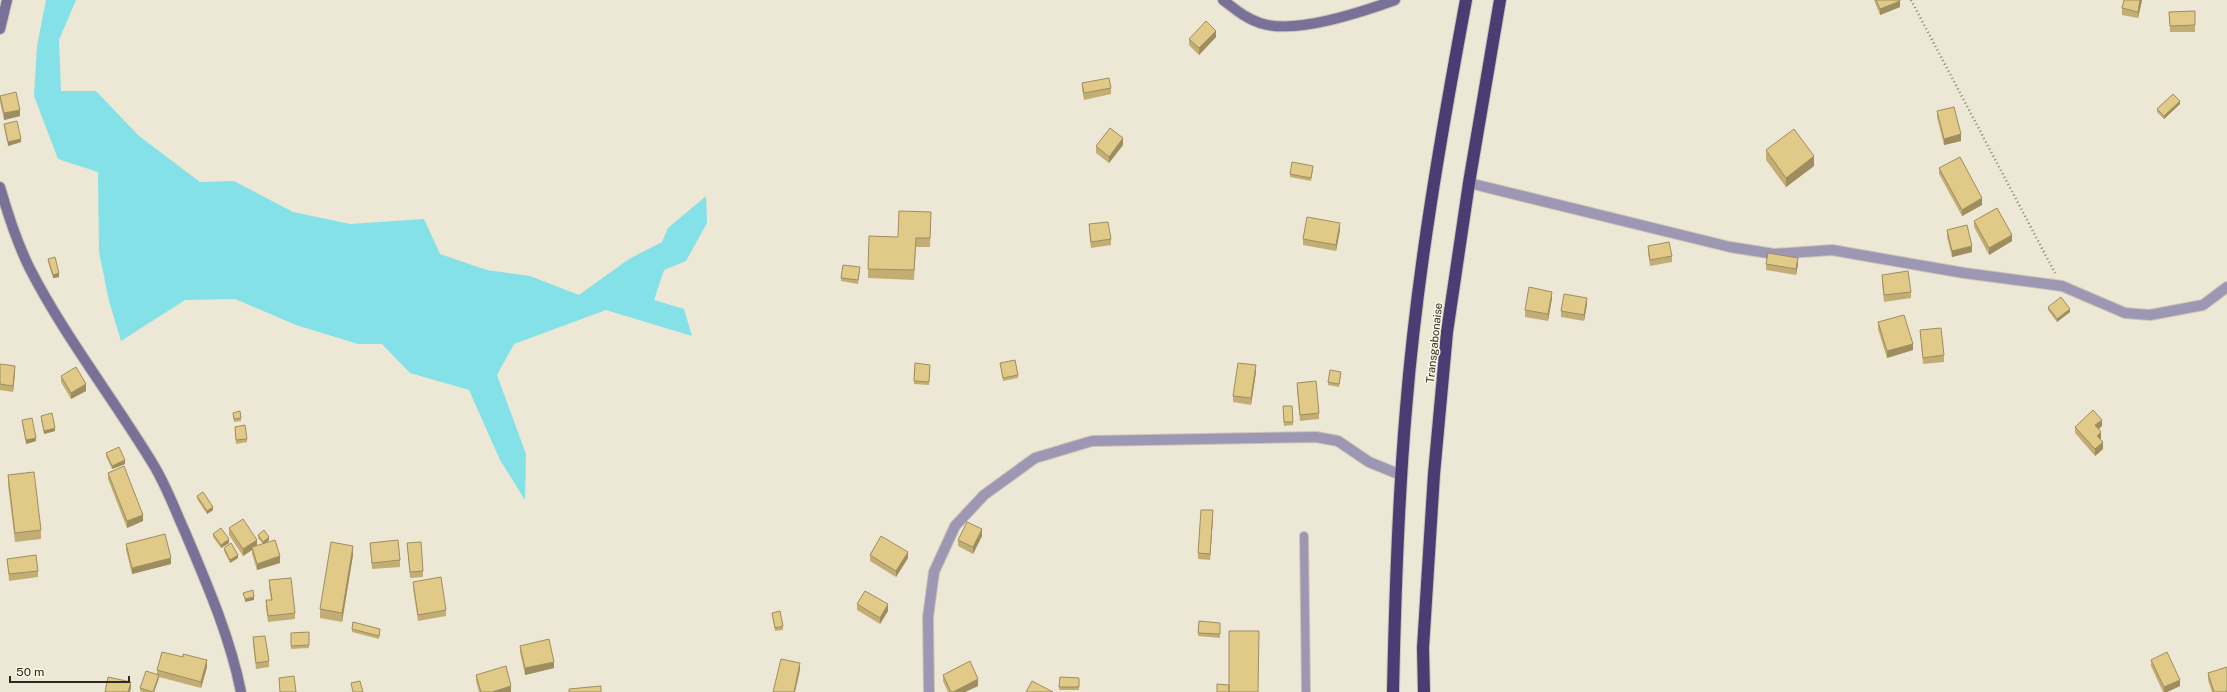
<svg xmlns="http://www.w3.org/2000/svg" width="2227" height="692" font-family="'Public Sans',sans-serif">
<rect width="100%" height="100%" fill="#ede7d5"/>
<!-- water -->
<path fill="#85e1e8" d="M46 0H76L59 40 61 91H96L139 136 200 182 234 181 293 212 350 224 424 219 440 254 487 270 530 276 579 295 629 259 662 242 668 228 706 196 707 223 686 261 664 270 654 300 684 309 692 336 606 310 514 344 497 375 526 454 525 500 500 460 469 390 410 373 382 344H358L296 325 235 299 185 300 121 341 109 301 99 252 98 172 58 159 34 96 37 46Z"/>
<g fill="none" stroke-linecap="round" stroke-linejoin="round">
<!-- lane casing -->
<g stroke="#cac5b5" stroke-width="10">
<path id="lane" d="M1304 536 1306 692"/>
</g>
<!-- street casing -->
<g stroke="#cac5b5" stroke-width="12">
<path id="street" d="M1469 183 1730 247 1774 254 1832 250 1964 273 2062 286 2125 313 2150 315 2203 305 2227 287
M929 692 928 617 934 572 955 526 984 495 1035 458 1092 441 1316 437 1338 441 1369 462 1401 475"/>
</g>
<!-- secondary casing -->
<g stroke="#cac5b5" stroke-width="12">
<path id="secondary" d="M1223 0C1235 9 1245 18 1260 23 1294 35 1362 12 1395 0
M0 29 7 0
M0 187C8 215 17 243 30 269 65 337 113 398 153 464 166 485 175 510 185 532 207 584 230 637 241 692"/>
</g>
<!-- highway casing -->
<g stroke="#cac5b5" stroke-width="14">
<path id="highway" d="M1393 692C1395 597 1398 503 1406 409 1417 272 1441 135 1466 0
M1424 692 1423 648 1434 474 1447 332 1469 183 1500 0"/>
</g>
<!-- path -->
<path stroke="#858175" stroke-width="2.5" stroke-dasharray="1 3" stroke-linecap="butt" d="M1911 0 2055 273"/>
<!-- lane -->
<use href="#lane" stroke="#9d97b3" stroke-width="8"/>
<!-- street -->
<use href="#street" stroke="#9d97b3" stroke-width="10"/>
<!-- secondary -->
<use href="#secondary" stroke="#797198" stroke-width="10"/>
<!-- highway -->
<use href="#highway" stroke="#4b3d73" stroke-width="12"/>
</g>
<!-- wall -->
<path fill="#c2ae75" d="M1874 0H1900V7L1880 15Z
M2142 0 2138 18 2122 15V8Z
M2195 11V32H2170L2169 12Z
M1216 37 1199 55 1189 45V39Z
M1082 83 1111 88V94L1084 100 1082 89Z
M0 96 20 116 4 120 0 102Z
M2180 104 2164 119 2157 112V109Z
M1937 111 1961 141 1944 145 1937 117Z
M4 124 21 142 8 146 4 127Z
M1123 145 1109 163 1096 153V146Z
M1766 150 1814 166 1786 187 1766 160Z
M1939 168 1982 205 1962 216 1939 174Z
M1313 170 1311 181 1290 177V174Z
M931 221 930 247H916L914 280 868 278V269L898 237Z
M1974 221 2012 241 1989 255 1974 227Z
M1089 224 1111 239V245L1091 248 1089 231Z
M1340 230 1336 251 1303 245V239Z
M1947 230 1972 252 1952 257 1947 237Z
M1648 246 1672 256V262L1650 266 1648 253Z
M48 259 59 277 53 278 48 262Z
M1766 264H1798L1796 275 1766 270Z
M860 270 858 284 841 281V278Z
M1882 275 1911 292V298L1884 302 1882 281Z
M1552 298 1548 321 1525 317V310Z
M1587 304 1584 321 1561 317V311Z
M2048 307 2070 312 2057 322 2048 310Z
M1878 322 1913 350 1887 358 1878 329Z
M1920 330 1944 355V362L1923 364Z
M915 363 930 365 929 385 914 384Z
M1000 363 1018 375V378L1003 381Z
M0 364 15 372 13 392 0 390Z
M1256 372 1251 405 1233 402V396Z
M1341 375 1339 387 1328 385V382Z
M61 376 86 391 71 399 61 382Z
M1297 383 1319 413V419L1300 421 1297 390Z
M1283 406 1293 422V425L1284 426Z
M233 413 241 418V421L234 422Z
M41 416 55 431 44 434 41 419Z
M22 420 36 441 26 444 22 423Z
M2102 426 2099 429 2101 438 2100 440 2103 449 2095 456 2075 433V427Z
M235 427 247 439V442L236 444Z
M106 453 125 464 112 469 106 456Z
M108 473 143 521 127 528 108 479Z
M8 475 41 530V539L15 542 8 485Z
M197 496 213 510 207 514 197 499Z
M1213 517 1210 560 1198 559V553Z
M229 528 257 546 263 544 258 538V535L269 540 266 543 280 563 257 570 252 554V550L243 556 229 535Z
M213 534 229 543 221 548 213 537Z
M982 536 973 554 958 546V540Z
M370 543 400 560V567L372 569Z
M407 543 423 571V577L410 578Z
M126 544 171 564 132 574 126 550Z
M224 548 238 558 230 563 224 551Z
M353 555 342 622 320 618V609Z
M870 555 908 558 896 577 870 561Z
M7 559 38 571V577L9 581Z
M269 580 295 613V619L268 622 266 607V600H271L269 587Z
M413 582 446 610V616L418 621 413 588Z
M857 604 888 611 880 624 857 610Z
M772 613 783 626V630L775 631Z
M1199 621 1220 623V638L1198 636Z
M352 629 380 632 379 639 352 632Z
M309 632V648L291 649V633Z
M253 637 269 661V667L256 669 253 644Z
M520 646 554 668 525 675 520 652Z
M2151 660 2180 686 2167 692H2163L2151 666Z
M207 667 201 688 159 677 154 692H143L140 691V688L157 674V670Z
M2208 673 2227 692H2212L2208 680Z
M476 675 511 692H479L476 681Z
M943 675 978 686 965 692H948L943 681Z
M1060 677 1079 678V690H1059Z"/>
<!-- shaded-wall -->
<path fill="#9e8d5f" d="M2140 0H2142L2138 18V12Z
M1900 1V7L1880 15V9Z
M1216 31V37L1199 55V48Z
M2180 101V104L2164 119V116Z
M20 110V116L4 120V113Z
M1961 134V141L1944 145V139Z
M1123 138V145L1109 163V157Z
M21 139V142L8 146V142Z
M1814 156V166L1786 187V178Z
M1982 198V205L1962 216V210Z
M1340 223V230L1336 251V245Z
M2012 235V241L1989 255V248Z
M1972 246V252L1952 257V251Z
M1798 258V264L1796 275V269Z
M59 273V277L53 278V275Z
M1552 292V298L1548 321V314Z
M1587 298V304L1584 321V315Z
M2070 309V312L2057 322V319Z
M1913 344V350L1887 358V351Z
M1256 365V372L1251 405V398Z
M15 366V372L13 392V386Z
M86 384V391L71 399V393Z
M2102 420V426L2095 432V425Z
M55 428V431L44 434V431Z
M2101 432V438L2097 442V436Z
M36 438V441L26 444V440Z
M2103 442V449L2095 456V449Z
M125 460V464L112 469V466Z
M213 507V510L207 514V511Z
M1213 510V517L1210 560V554Z
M143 515V521L127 528V521Z
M982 529V536L973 554V547Z
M269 537V540L263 545V542Z
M229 539V543L221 548V545Z
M257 540V546L252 547V550L243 556V549Z
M353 546V555L342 622V613Z
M908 552V558L896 577V571Z
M238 555V558L230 563V560Z
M280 556V563L257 570V564Z
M171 558V564L132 574V568Z
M254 597V600L245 602V599Z
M888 604V611L880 624V618Z
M207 660V667L201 688V682Z
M554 662V668L525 675V668Z
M800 663V670L795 692H794Z
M159 675V678L154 692H153Z
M978 679V686L965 692H953Z
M2180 680V686L2167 692H2164V687Z
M131 682V688L130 692H128Z
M511 686V692H492Z"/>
<!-- building -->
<path fill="#e1ca88" stroke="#9e8d5f" d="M1876 0H1900V1L1880 9Z
M2124 0H2140L2138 12 2122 8Z
M2195 11V25L2170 26 2169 12Z
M1206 21 1216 31 1199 48 1189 39Z
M1109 78 1111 88 1084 93 1082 83Z
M16 92 20 110 4 113 0 96Z
M2173 94 2180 101 2164 116 2157 109Z
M1954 107 1961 134 1944 139 1937 111Z
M17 121 21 139 8 142 4 124Z
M1110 128 1123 138 1109 157 1096 146Z
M1794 129 1814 156 1786 178 1766 150Z
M1960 157 1982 198 1962 210 1939 168Z
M1292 162 1313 166 1311 178 1290 174Z
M1997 208 2012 235 1989 248 1974 221Z
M899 211 931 212 930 238H916L914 270 868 269 869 236 898 237Z
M1307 217 1340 223 1336 245 1303 239Z
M1108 222 1111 239 1091 242 1089 224Z
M1967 225 1972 246 1952 251 1947 230Z
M1669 242 1672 256 1650 260 1648 246Z
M1768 253 1798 258 1796 269 1766 264Z
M55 257 59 273 53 275 48 259Z
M843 265 860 267 858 280 841 278Z
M1908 271 1911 292 1884 295 1882 275Z
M1529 287 1552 292 1548 314 1525 310Z
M1564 294 1587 298 1584 315 1561 311Z
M2061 297 2070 309 2057 319 2048 307Z
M1904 315 1913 344 1887 351 1878 322Z
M1941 328 1944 355 1923 358 1920 330Z
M1015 360 1018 375 1003 378 1000 363Z
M915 363 930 365 929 382 914 381Z
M1238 363 1256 365 1251 398 1233 396Z
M0 364 15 366 13 386 0 384Z
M76 367 86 384 71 393 61 376Z
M1330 370 1341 372 1339 384 1328 382Z
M1316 381 1319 413 1300 415 1297 383Z
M1283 406H1292L1293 422H1284Z
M2093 410 2102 420 2095 425 2101 432 2097 436 2103 442 2095 449 2075 427Z
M240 411 241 418 234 419 233 413Z
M52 413 55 428 44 431 41 416Z
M32 418 36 438 26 440 22 420Z
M245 425 247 439 236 440 235 427Z
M119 447 125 460 112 466 106 453Z
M124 466 143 515 127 521 108 473Z
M34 472 41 530 15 533 8 475Z
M203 492 213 507 207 511 197 496Z
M1201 510H1213L1210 554 1198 553Z
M243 519 257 540 243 549 229 528Z
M967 522 982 529 973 547 958 540Z
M221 528 229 539 221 545 213 534Z
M264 530 269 537 263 542 258 535Z
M165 534 171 558 132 568 126 544Z
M881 536 908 552 896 571 870 555Z
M275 540 280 556 257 564 252 547Z
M398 540 400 560 372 563 370 543Z
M331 542 353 546 342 613 320 609Z
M421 542 423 571 410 572 407 543Z
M231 543 238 555 230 560 224 548Z
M36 555 38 571 9 574 7 559Z
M441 577 446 610 418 615 413 582Z
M291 578 295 613 268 616 266 600H272L269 580Z
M253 590 254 597 245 599 243 593Z
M865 591 888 604 880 618 857 604Z
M780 611 783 626 775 628 772 613Z
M1199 621 1220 623V634L1198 633Z
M353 622 380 629 379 636 352 629Z
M1229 631H1259L1258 692H1229Z
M309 632V645L291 646V633Z
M265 636 269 661 256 663 253 637Z
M549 639 554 662 525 668 520 646Z
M162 652 183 657V654L207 660 201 682 157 670Z
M2167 652 2180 680 2164 687 2151 660Z
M781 659 800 663 794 692H773Z
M970 661 978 679 953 692H951L943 675Z
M506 666 511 686 492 692H481L476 675Z
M2227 667V691L2225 692H2214L2208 673Z
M146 671 159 675 153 692 140 688Z
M294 676 296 692H280L279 678Z
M108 677 131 682 128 692H105Z
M1060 677 1079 678V687H1059Z
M360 681 363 692H353L351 683Z
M1032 681 1053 692H1026Z
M1217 684 1229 685V692H1217Z
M601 686V692H569V689Z"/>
<g text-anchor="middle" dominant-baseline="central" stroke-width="3" stroke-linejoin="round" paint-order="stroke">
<!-- street labels -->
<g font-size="11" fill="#2d2a24" stroke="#faf4e2">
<text transform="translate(1434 343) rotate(-84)">Transgabonaise</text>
</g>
</g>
<!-- scale -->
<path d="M10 676v6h119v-6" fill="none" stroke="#2d2a24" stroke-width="2"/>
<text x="16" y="676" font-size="12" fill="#2d2a24" stroke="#faf4e2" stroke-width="3" paint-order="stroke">50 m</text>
</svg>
